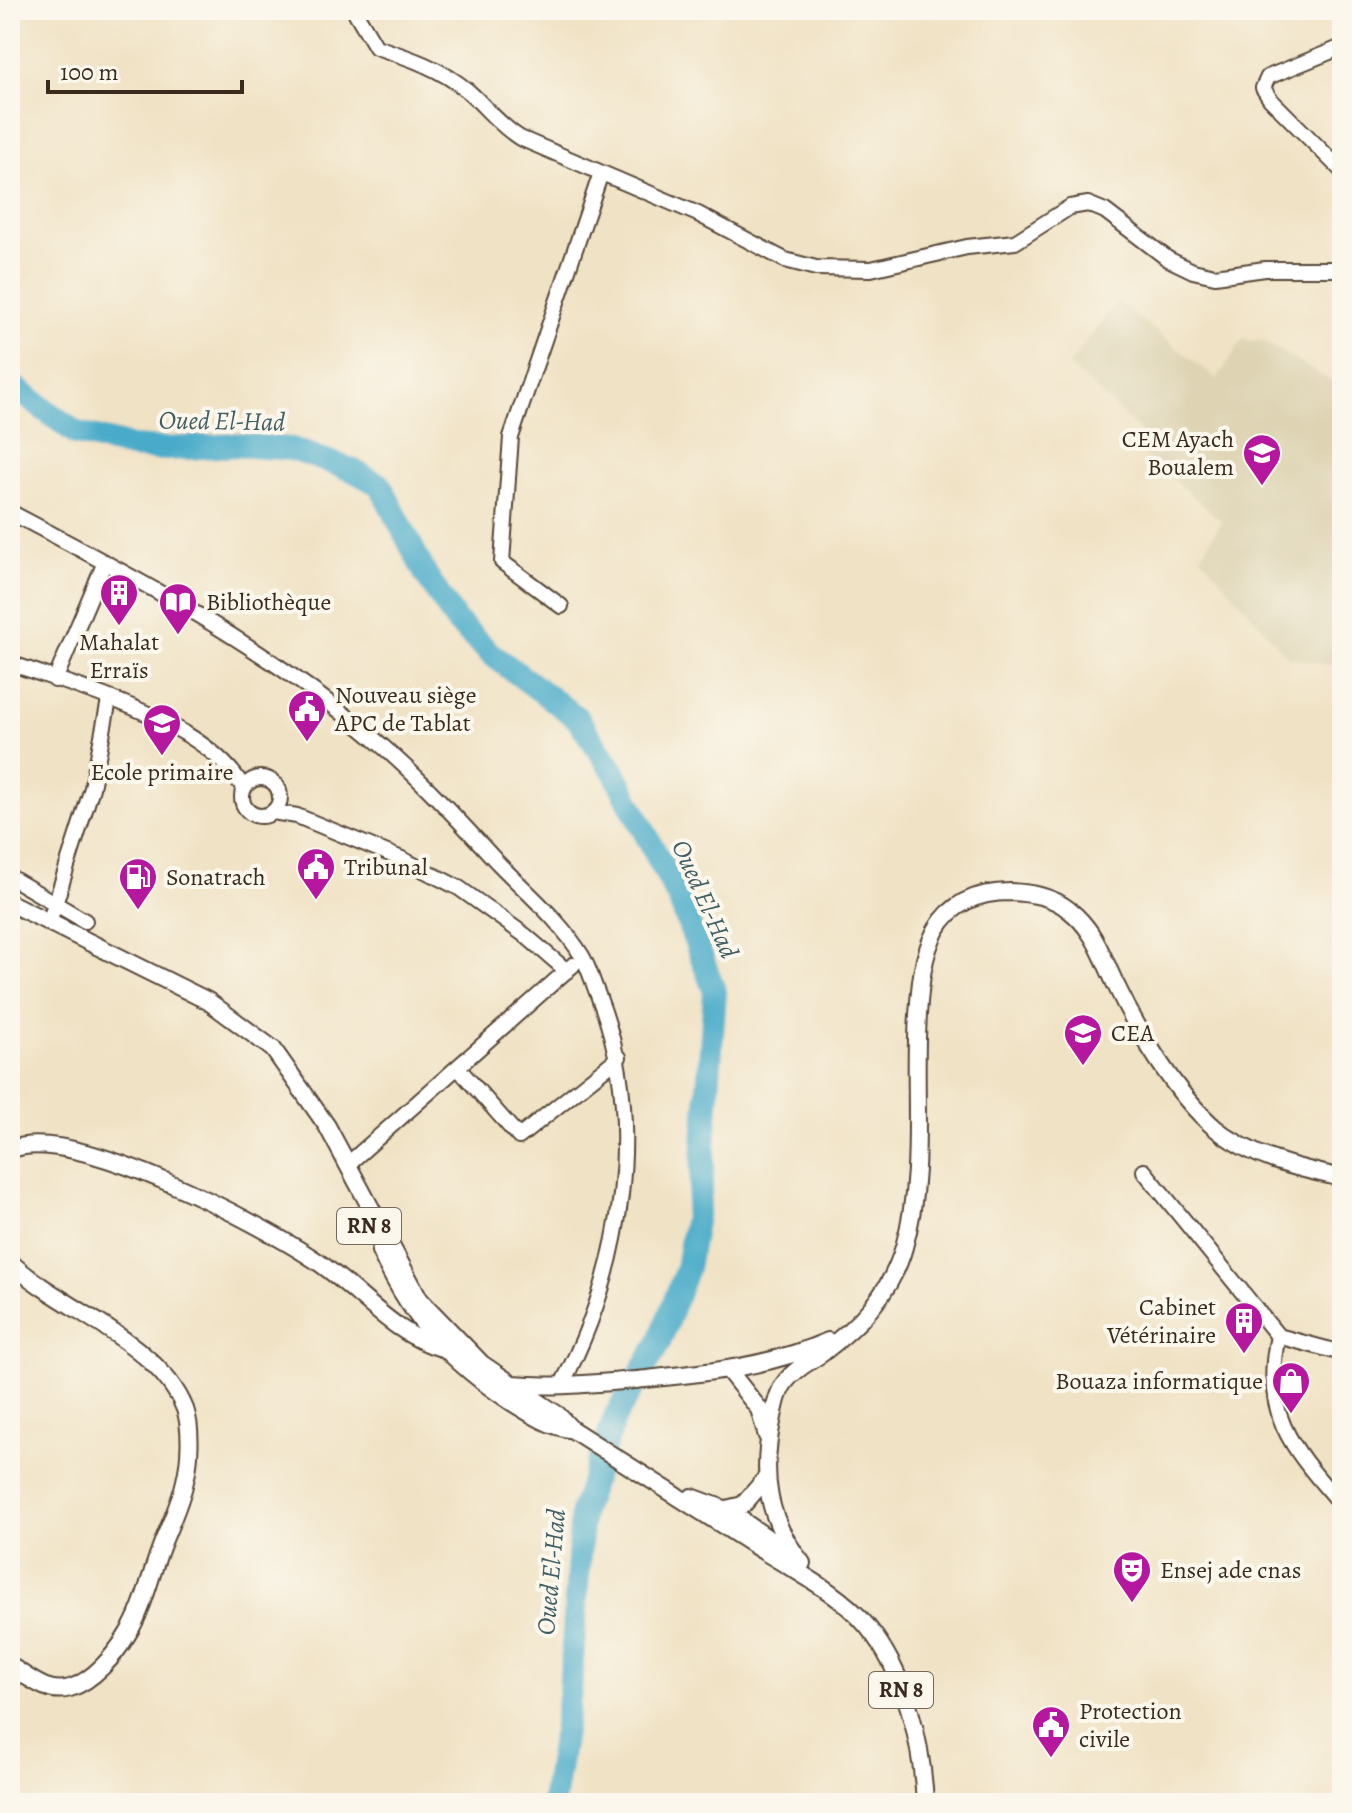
<svg xmlns="http://www.w3.org/2000/svg" width="1352" height="1813" font-family="Alegreya,serif">
<rect width="100%" height="100%" fill="#fbf7ec"/>
<filter id="ink" filterUnits="userSpaceOnUse"><feTurbulence type="fractalNoise" baseFrequency=".0125" numOctaves="2"/><feDisplacementMap in="SourceGraphic" scale="16" xChannelSelector="R" yChannelSelector="G"/><feConvolveMatrix kernelMatrix="1 2 1 2 8 2 1 2 1" color-interpolation-filters="sRGB"/></filter>
<filter id="wash" filterUnits="userSpaceOnUse"><feTurbulence type="fractalNoise" baseFrequency=".006" numOctaves="4" result="noise"/><feDisplacementMap in="SourceGraphic" scale="32" xChannelSelector="R" yChannelSelector="G"/><feGaussianBlur stdDeviation="1.8" result="paint"/><feColorMatrix in="noise" values="0 0 0 0 0 0 0 0 0 0 0 0 0 0 0 0 0 1.4 0 .05"/><feComposite in="paint" operator="in"/></filter>
<g filter="url(#wash)">
<rect width="100%" height="100%" fill="#f0e2c4"/>
<!-- built -->
<path fill="#ded4b4" d="M1117 301 1217 379 1242 340 1263 341 1342 387V667L1288 657 1201 557 1222 521 1144 454 1152 442 1069 365Z"/>
<g fill="none" stroke-linecap="round" stroke-linejoin="round">
<!-- river -->
<path stroke="#49abc9" stroke-width="24" d="M10 384 76 433 131 447 167 449 236 445 292 449 352 470 380 485 426 575 456 621 491 654 577 718 614 772 679 899 715 992 701 1187 687 1268 659 1343 615 1417 582 1511 570 1692 553 1803"/>
</g>
</g>
<g filter="url(#ink)">
<g fill="none" stroke-linecap="round" stroke-linejoin="round">
<!-- minor casing -->
<g stroke="#564637" stroke-width="18">
<path id="minor" d="M354 10 376 47C410 58 440 68 468 91 486 107 499 125 520 138L698 214 785 260 816 268 871 269 967 247 1015 242 1070 207 1088 204 1105 211 1168 259 1193 271 1215 276 1265 269H1342
M1342 47 1268 77 1263 88 1270 99 1342 171
M10 512C136 578 265 646 373 738 418 776 458 819 497 862 526 892 560 920 582 956 589 968 593 983 598 995 647 1120 623 1269 561 1386
M561 606 502 562 511 437 601 173
M10 663C81 689 207 721 244 789
M55 680 105 562
M242 797a19 19 0 1 1 38 0a19 19 0 1 1-38 0Z
M273 812 297 816 402 859 459 888 526 936 567 971
M10 877 85 921
M49 923 92 788 109 700
M459 1069 519 1137 619 1057
M348 1164 573 965
M1144 1171 1278 1336 1342 1353
M1278 1336C1260 1415 1294 1450 1342 1506"/>
</g>
<!-- major casing -->
<g stroke="#564637" stroke-width="20">
<path id="major" d="M10 903 208 1001 273 1049 327 1126 420 1300 482 1364 558 1415 571 1429C633 1469 695 1508 757 1547 793 1570 839 1592 867 1626 906 1673 922 1743 925 1803
M10 1150C70 1122 264 1225 318 1262 358 1289 395 1336 442 1348
M380 1251C412 1320 450 1362 513 1403 531 1414 549 1426 569 1429
M10 1262C62 1310 158 1341 185 1409 192 1429 190 1461 185 1481 180 1505 168 1528 160 1550 150 1577 143 1610 127 1635 115 1655 93 1681 70 1688 47 1695 29 1677 10 1666
M729 1371 759 1409 767 1436
M513 1384C554 1388 595 1383 636 1380 703 1373 766 1368 828 1341
M692 1497 727 1510 789 1553
M722 1510 743 1505 766 1478
M802 1563C767 1520 761 1476 772 1422 775 1408 777 1392 786 1381 795 1369 809 1362 821 1354 858 1326 891 1294 904 1247 925 1174 913 1091 918 1015 920 987 922 956 936 930 952 902 979 892 1010 892 1031 893 1052 896 1069 910 1094 929 1102 956 1115 983 1137 1030 1175 1094 1215 1128 1251 1158 1297 1168 1342 1178"/>
</g>
<!-- minor -->
<use href="#minor" stroke="#fff" stroke-width="14"/>
<!-- major -->
<use href="#major" stroke="#fff" stroke-width="16"/>
</g>
</g>
<!-- icons -->
<defs>
<g id="school-pin" transform="scale(2)"><path d="M0 17L-7.5 6A9.5 9.5 0 1 1 7.5 6Z" fill="#b5179e" stroke="#fbf7ec"/><path d="M0-5L7-2L0 1L-7-2ZM-4 1L0 2.5L4 1V4Q0 6-4 4Z" fill="#fff"/></g>
<g id="building-pin" transform="scale(2)"><path d="M0 17L-7.5 6A9.5 9.5 0 1 1 7.5 6Z" fill="#b5179e" stroke="#fbf7ec"/><path d="M-4-6H4V6H1V3H-1V6H-4ZM-2.5-4.3h1.7v1.8h-1.7ZM.8-4.3h1.7v1.8H.8ZM-2.5-1h1.7V.8h-1.7ZM.8-1h1.7V.8H.8Z" fill="#fff"/></g>
<g id="library-pin" transform="scale(2)"><path d="M0 17L-7.5 6A9.5 9.5 0 1 1 7.5 6Z" fill="#b5179e" stroke="#fbf7ec"/><path d="M-6-4Q-3-5.5-.7-3.5V5Q-3 3-6 4ZM6-4Q3-5.5 .7-3.5V5Q3 3 6 4Z" fill="#fff"/></g>
<g id="civic-pin" transform="scale(2)"><path d="M0 17L-7.5 6A9.5 9.5 0 1 1 7.5 6Z" fill="#b5179e" stroke="#fbf7ec"/><path d="M-.6-6.5H3V-4.5H.6V-3L4-1V1h2V6H-6V1h2V-1L-.6-3ZM-1.2 2.5V6h2.4V2.5Z" fill="#fff"/></g>
<g id="fuel-pin" transform="scale(2)"><path d="M0 17L-7.5 6A9.5 9.5 0 1 1 7.5 6Z" fill="#b5179e" stroke="#fbf7ec"/><path d="M-5.5-6h7V0h2V4h1.3V-2.5L3-4.5l.8-.8L6-3V5H2.5V1h-1V6h-7ZM-4.2-4.7v3.2H.2V-4.7Z" fill="#fff"/></g>
<g id="university-pin" transform="scale(2)"><path d="M0 17L-7.5 6A9.5 9.5 0 1 1 7.5 6Z" fill="#b5179e" stroke="#fbf7ec"/><path d="M0-5L7-2L0 1L-7-2ZM-4 1L0 2.5L4 1V4Q0 6-4 4Z" fill="#fff"/></g>
<g id="shop-pin" transform="scale(2)"><path d="M0 17L-7.5 6A9.5 9.5 0 1 1 7.5 6Z" fill="#b5179e" stroke="#fbf7ec"/><path d="M-5-2.5h2.3a2.7 3.5 0 0 1 5.4 0H5L5.5 6h-11ZM-1.5-2.5h3a1.5 2.3 0 0 0-3 0Z" fill="#fff"/></g>
<g id="theatre-pin" transform="scale(2)"><path d="M0 17L-7.5 6A9.5 9.5 0 1 1 7.5 6Z" fill="#b5179e" stroke="#fbf7ec"/><path d="M-5-5.5Q0-4 5-5.5V0Q5 5 0 6Q-5 5-5 0ZM-3.3-2.5H-1v1.5H-3.3ZM1-2.5H3.3v1.5H1ZM-2.8 1Q0 5.5 2.8 1Z" fill="#fff"/></g>
</defs>
<g fill-rule="evenodd">
<use href="#school-pin" x="1262" y="453"/>
<use href="#building-pin" x="119" y="593"/>
<use href="#library-pin" x="178" y="602"/>
<use href="#civic-pin" x="307" y="709"/>
<use href="#school-pin" x="162" y="723"/>
<use href="#civic-pin" x="316" y="867"/>
<use href="#fuel-pin" x="138" y="877"/>
<use href="#university-pin" x="1083" y="1033"/>
<use href="#building-pin" x="1244" y="1321"/>
<use href="#shop-pin" x="1291" y="1381"/>
<use href="#theatre-pin" x="1132" y="1570"/>
<use href="#civic-pin" x="1051" y="1725"/>
</g>
<g text-anchor="middle" dominant-baseline="central" stroke-width="8" stroke-linejoin="round" paint-order="stroke">
<!-- shield labels -->
<g fill="#fbf7ec" stroke="#75685c" stroke-width="2">
<rect x="337" y="1208" width="64" height="36" rx="6"/>
<rect x="869" y="1672" width="64" height="36" rx="6"/>
</g>
<g font-size="22" font-weight="bold" fill="#3b2a1e">
<text x="369" y="1226">RN 8</text>
<text x="901" y="1690">RN 8</text>
</g>
<!-- poi labels -->
<g font-size="24" fill="#3b2a1e" stroke="#fbf7ec" text-anchor="start">
<text x="1234" y="439" text-anchor="end">CEM Ayach<tspan x="1234" dy="28">Boualem</tspan></text>
<text x="206" y="602">Bibliothèque</text>
<text x="119" y="642" text-anchor="middle">Mahalat<tspan x="119" dy="28">Erraïs</tspan></text>
<text x="335" y="695">Nouveau siège<tspan x="335" dy="28">APC de Tablat</tspan></text>
<text x="162" y="772" text-anchor="middle">Ecole primaire</text>
<text x="344" y="867">Tribunal</text>
<text x="166" y="877">Sonatrach</text>
<text x="1111" y="1033">CEA</text>
<text x="1216" y="1307" text-anchor="end">Cabinet<tspan x="1216" dy="28">Vétérinaire</tspan></text>
<text x="1263" y="1381" text-anchor="end">Bouaza informatique</text>
<text x="1160" y="1570">Ensej ade cnas</text>
<text x="1079" y="1711">Protection<tspan x="1079" dy="28">civile</tspan></text>
</g>
<!-- water labels -->
<g font-size="26" font-style="italic" fill="#415e62" stroke="#fbf7ec">
<text transform="translate(222 421) rotate(1)">Oued El-Had</text>
<text transform="translate(705 899) rotate(66)">Oued El-Had</text>
<text transform="translate(551 1572) rotate(-85)">Oued El-Had</text>
</g>
</g>
<!-- margin -->
<rect width="1352" height="1813" fill="none" stroke="#fbf7ec" stroke-width="40"/>
<!-- scale -->
<path d="M48 80v12h194v-12" fill="none" stroke="#3b2a1e" stroke-width="4"/>
<text x="60" y="80" font-size="24" fill="#3b2a1e" stroke="#fbf7ec" stroke-width="6" paint-order="stroke">100 m</text>
</svg>
